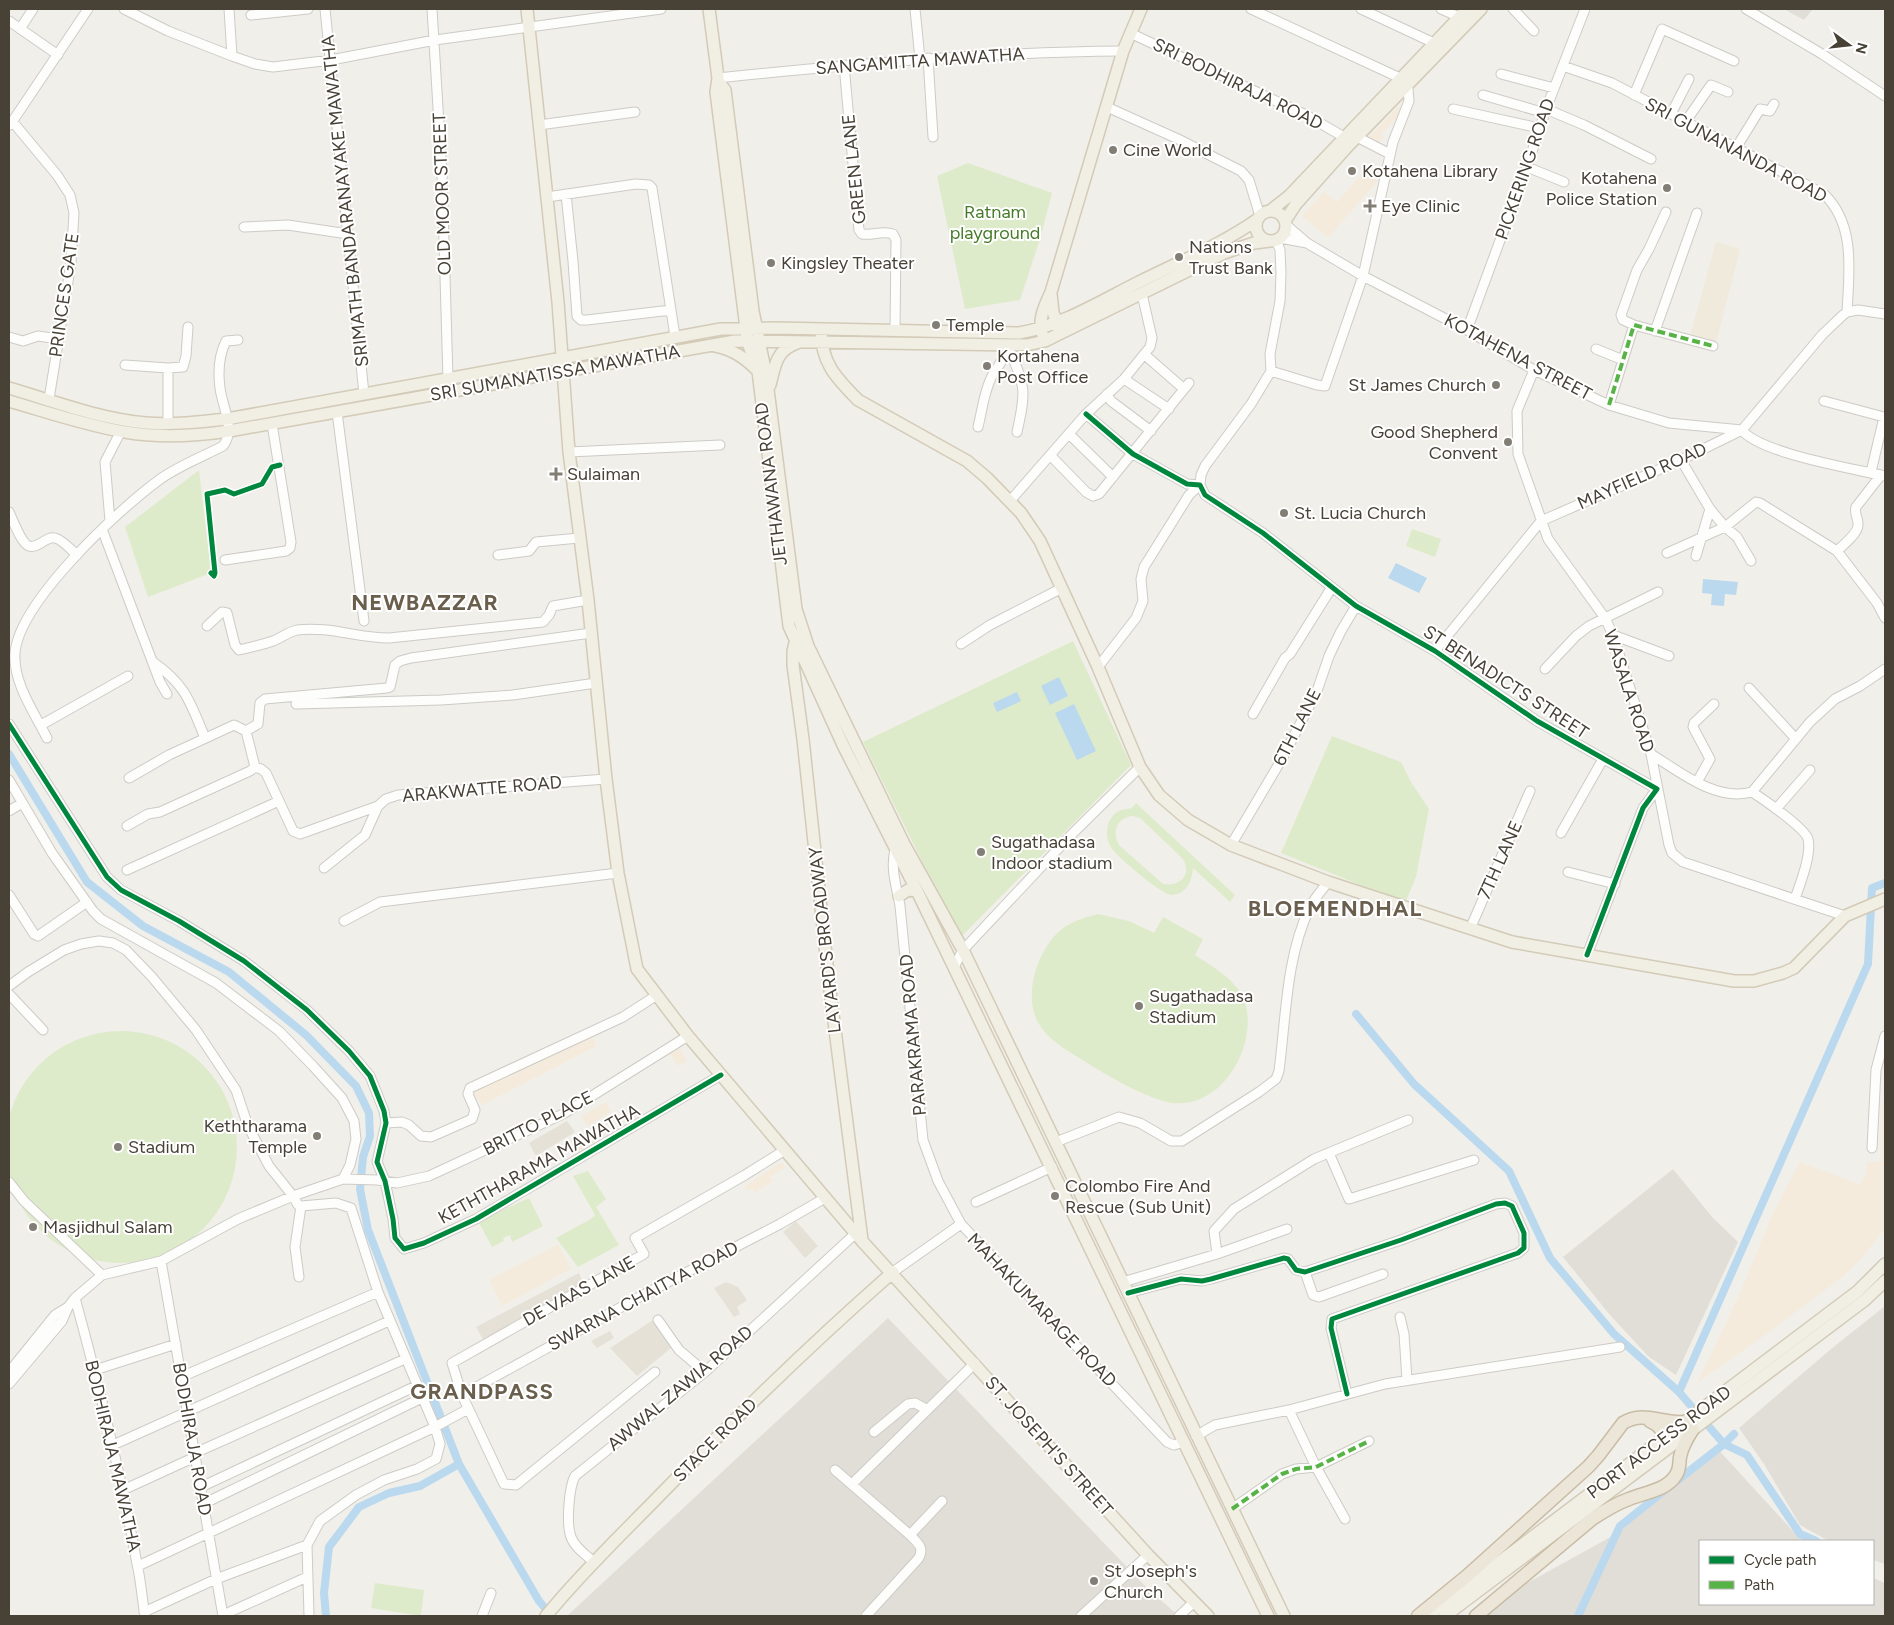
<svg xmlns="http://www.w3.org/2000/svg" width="1894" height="1625" font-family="Figtree,sans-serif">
<rect width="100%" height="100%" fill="#f1efea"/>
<!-- residential -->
<path fill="#e5e1d7" d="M567 1121 575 1132 536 1156 529 1143Z
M796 1221 818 1246 805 1258 783 1232Z
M579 1273 584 1285 484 1341 476 1327Z
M726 1282 738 1287 747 1300 737 1307 740 1314 734 1317 714 1288Z
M653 1320 671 1348 637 1376 610 1348Z
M610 1331 614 1338 597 1348 591 1341Z"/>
<!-- commercial -->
<path fill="#f4ebdd" d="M1399 106 1403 111 1381 134 1384 137 1376 144 1369 137Z
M1365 170 1378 181 1328 238 1302 216 1324 191 1337 202Z
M592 1037 597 1046 482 1105 473 1092Z
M680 1047 687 1061 678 1066 669 1053Z
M606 1102 611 1112 587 1126 581 1116Z
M1882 1103 1885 1104V1228L1862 1258 1841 1278 1768 1333 1697 1383 1740 1293 1773 1213 1800 1162 1859 1184 1866 1175 1867 1162 1882 1161Z
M588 1130 596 1144 574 1157 566 1142Z
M781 1162 785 1168 770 1177 773 1181 755 1193 752 1189 747 1191 744 1187Z
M558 1244 571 1269 502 1306 489 1280Z"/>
<!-- industrial -->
<path fill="#e1ded8" d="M1784 9H1813L1804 20Z
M1673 1169 1713 1218 1738 1242 1676 1375 1649 1357 1610 1315 1563 1257Z
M1885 1306V1564L1873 1560V1541H1829L1800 1525 1764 1464 1739 1428 1831 1349Z
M888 1318 1149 1590 1179 1616H567Z
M1715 1446 1802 1541H1700V1604H1873V1578L1885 1583V1616H1471L1480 1609 1616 1534Z"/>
<!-- education -->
<path fill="#efeadc" d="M1716 242 1740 249 1716 343 1690 336Z"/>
<!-- green -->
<path fill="#deebca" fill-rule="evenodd" d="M968 163 1052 193 1040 239 1020 300 965 309 937 176Z
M199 470 211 573 148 597 125 527Z
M1412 529 1441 539 1435 557 1406 546Z
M1073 641 1131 765 960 938 863 742Z
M1332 736 1401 762 1411 782 1429 809 1416 877 1405 903 1281 853Z
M1136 803 1235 895 1230 902 1193 868C1192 880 1187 895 1171 895 1161 894 1120 859 1113 850 1104 840 1105 820 1117 812 1122 809 1127 809 1132 808ZM1133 816 1140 818 1183 859C1192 875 1180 887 1163 884L1120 846C1111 833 1116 818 1133 816Z
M1098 914 1129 921 1154 933 1163 917 1203 939 1195 955C1229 977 1255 991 1246 1038 1238 1077 1203 1115 1160 1100 1140 1094 1110 1077 1092 1066 1074 1054 1050 1043 1039 1024 1021 996 1039 943 1066 926 1076 920 1087 917 1098 914Z
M5 1147a116 116 0 1 1 232 0a116 116 0 1 1-232 0Z
M588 1171 606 1199 596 1207 619 1245 578 1267 556 1238 591 1219 595 1215 573 1176Z
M529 1198 543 1226 512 1242 510 1235 503 1238 504 1241 492 1247 478 1221Z
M375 1583 424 1590 421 1616 371 1608Z"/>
<!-- water -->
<path fill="#bad9ef" d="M1396 563 1427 578 1419 593 1388 578Z
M1703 579 1738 582 1736 595 1725 594 1724 606 1711 605 1712 594 1702 593Z
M1059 677 1068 696 1050 705 1041 686Z
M1017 692 1021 701 997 712 993 703Z
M1074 704 1096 751 1077 760 1055 713Z"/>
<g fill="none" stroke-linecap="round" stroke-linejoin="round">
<!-- canal -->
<path stroke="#bad9ef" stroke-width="8" d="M9 754 87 882 143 926 229 972 306 1035 356 1086 369 1113 370 1136 363 1157 360 1189 368 1230 459 1464 539 1601 551 1615
M1356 1014 1414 1084 1509 1171 1550 1258 1614 1334 1679 1392 1868 964 1872 888 1885 883
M1679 1392 1724 1444 1747 1455 1800 1534 1816 1541
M1674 1483 1724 1444 1734 1434
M326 1616 324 1593 329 1547 359 1507 389 1493 420 1486 459 1464
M1578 1616 1620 1526 1665 1490"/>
<!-- minor casing -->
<g stroke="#cdcbc6" stroke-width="11">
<path id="minor" d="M124 9 168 31 232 56 255 64 273 67 331 60 435 40 661 9
M229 9 232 56
M325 9 364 394
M432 9 442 174 448 379
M915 9 920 59
M1251 9 1400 78 1408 89 1409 101 1393 142 1363 276 1325 386 1317 385 1271 371
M1361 9 1434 43
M1441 9 1459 17
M1513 9 1534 31
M1746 9 1822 54 1885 96
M251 15 308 9
M9 21 58 55
M20 29 33 9
M1130 33 1306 115 1344 137
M928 58 933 137
M844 65 859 230 862 234C872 236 883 230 893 234L896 240 895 330
M1563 66 1612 83 1824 194C1856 225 1849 272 1847 312
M1501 74 1554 88
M718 78C853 64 987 52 1123 51
M1483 95 1545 113
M1634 95 1662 29 1734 61
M1107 107 1178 139 1241 171 1249 180 1260 216
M1453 109 1539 128
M1546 109 1584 125 1651 159
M1671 114 1689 79
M12 121 57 175 70 195 74 213 71 263 49 399
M1686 121 1711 85 1728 92
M10 125 88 9
M539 125 635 112
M1357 137 1390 154
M1736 148 1760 109 1770 111 1774 104
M1527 167 1564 182
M566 194 573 261 577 316 581 320H587L671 310
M547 197 636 184 649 185 652 188 675 336
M1286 225 1307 243 1363 276 1467 330 1534 370 1609 405 1669 423 1742 430
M244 227 288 225 348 234
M1280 238 1307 243
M1634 325 1623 320 1621 315 1637 270 1649 249 1666 212
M1467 330 1527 167 1546 109 1585 9
M1655 331 1697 213
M9 337 23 341 38 336 59 339
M1596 349 1623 360
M1009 350C1026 386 1026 392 1017 432
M1145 355 1184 389
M125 365 168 368 183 367 186 356 188 327
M168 368V424
M1534 370 1517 411 1518 454 1548 539 1605 618 1613 635 1651 754 1669 845 1672 853 1683 862 1845 916
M1124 379 1169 409
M1107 394 1111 401 1151 431
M1824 401 1884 417 1871 472
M1609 405 1634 325 1713 346
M337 412 364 621
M1086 414 1133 454 1187 484 1200 485 1205 495 1263 533 1356 606 1435 651 1537 721 1657 789 1643 808 1587 955
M978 427C982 411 984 391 992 376 998 366 1005 357 1011 345
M1742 430C1759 453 1855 469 1885 476
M1069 434 1113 477
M569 452 720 445
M1050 455 1086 492 1093 496 1099 494 1189 383
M1681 460 1710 509 1725 527 1756 502 1760 503 1837 551 1877 603 1885 618
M1010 501 1086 414 1124 379 1150 347 1152 338 1142 294
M9 512C13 520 21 543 29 546 38 549 46 536 55 538 63 540 71 550 77 555
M110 521 105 462 121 431
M102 529 160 682 167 694
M1837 551C1843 545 1859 533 1858 524 1858 517 1854 514 1856 507L1881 475
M1667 553 1725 527 1737 537 1751 561
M498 555 529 551 536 542 579 538
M1696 556 1710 509
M225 560 286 551 290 548 291 542 272 424
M207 626 222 612 227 613 235 645 239 650C250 647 262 645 273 641 281 638 288 632 297 630 329 626 358 638 389 638L543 622 549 615 553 606 588 600
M1613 635 1669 656
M961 644 990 625 1062 588
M1435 651 1541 521 1681 460 1742 430 1822 335 1843 315 1847 312 1858 310 1885 314
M153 662C186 685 190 702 205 738
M1098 667 1136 618 1143 601 1141 579 1144 567 1189 495 1200 485 1201 475 1205 466 1251 404 1271 371 1270 354 1280 301 1281 273 1280 250 1276 240
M1545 669 1576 636 1589 626 1658 592
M1749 688 1796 739
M296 704 441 700 513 695 596 683
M1253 714 1285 658 1290 654 1332 587
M9 724 107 877 121 890 179 921 244 961 307 1010 349 1051 370 1076 384 1111 386 1123 377 1162 385 1181 393 1219 395 1238 404 1249 424 1243 476 1219 721 1075
M41 725 128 676
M47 738C34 712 13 683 15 653 19 602 118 510 159 480 176 467 204 456 223 446 236 430 222 406 220 388 218 373 219 355 226 341L238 340
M1651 754C1680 772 1716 802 1752 792L1810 722 1835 699 1860 686 1885 669
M255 767 246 731 258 724 260 703 265 699 387 688 390 687 395 665 400 661 411 658 591 633
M255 767 261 769 266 773 293 831 300 834 378 806 386 799 398 795 606 779
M129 778 169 755 234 725 246 731
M9 780 52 853 93 911 101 919 216 983 279 1031 313 1066 342 1098 354 1121 356 1139 350 1165 343 1179
M1697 782 1710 759 1693 727 1694 723 1714 704
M1752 792C1763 799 1805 828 1808 839 1812 854 1800 884 1795 899
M1776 809 1810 770
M9 811 22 803
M127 826 148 814 160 812 250 771 255 767
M1561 833 1603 759
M1231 845 1283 757 1317 691 1329 656 1341 631 1356 606
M898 848 895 850C890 869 897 888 900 906L923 1140 938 1181 961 1224 1167 1442 1174 1445 1184 1442
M324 868 365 835 378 806
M127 870 279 801
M1568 872 1615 884
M9 895 34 934 38 936 87 902
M344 921 380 902 618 873
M1470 929 1530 791
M954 967 963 950 1071 835 1140 767
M9 986 28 972 64 950 81 944 99 941 113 943 126 950 152 977 196 1030 236 1090 248 1126 269 1166 293 1196 298 1205 301 1206 336 1203 351 1208 378 1292 435 1427 440 1444 436 1459 417 1469 384 1480 356 1495 320 1521 307 1545 309 1616
M9 994 43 1030
M386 1123 402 1122 409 1125 421 1136 431 1137 472 1119 475 1110 468 1094 470 1088 623 1017 657 995
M1056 1142 1119 1117 1140 1123 1171 1141H1182L1259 1092 1276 1079 1279 1071C1286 1017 1286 957 1310 907 1314 899 1322 890 1328 882
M1872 1148 1876 1070 1885 1036
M1329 1153 1349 1199 1474 1160
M9 1182 24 1201 102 1275
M976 1202 1052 1167
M1217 1254 1214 1231 1234 1209 1314 1159 1408 1120
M161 1261 223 1616
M893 1272 961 1224
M1305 1272 1313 1295 1319 1297 1383 1274
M299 1277 295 1247 301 1206
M1123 1282 1217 1254 1287 1229
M1128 1293 1181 1279 1202 1281 1211 1279 1284 1258 1288 1259 1296 1270 1305 1272 1401 1240 1496 1204 1505 1203 1512 1206 1524 1233V1248L1518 1253 1332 1319 1331 1328 1347 1394
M75 1298C99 1386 121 1474 137 1564 141 1581 142 1599 145 1616
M1400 1317 1404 1334 1407 1380
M658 1320 679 1350 705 1372
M95 1370 176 1344
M9 1372 55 1315 68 1307
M655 1372 516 1485 504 1484 462 1395 452 1363 644 1254 635 1238 745 1175 785 1150
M181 1377 378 1292
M9 1384 62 1321 68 1307 75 1298 102 1275 161 1261 238 1219 293 1196 343 1179 377 1180 397 1183 429 1176 563 1114 688 1036
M462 1395 643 1295 780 1224 825 1198
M1289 1410 1316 1467 1345 1519
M874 1432 908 1404 915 1403 926 1409
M1196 1436 1215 1425 1289 1410 1385 1384 1620 1347
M113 1445 389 1321
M195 1453 405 1359
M835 1470 910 1535C918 1543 925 1548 918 1559L866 1616
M852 1484 975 1363
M201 1487 416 1386
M123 1490 195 1457
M203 1504 422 1398
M1232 1509 1282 1474 1296 1469 1316 1467 1369 1441
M910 1535 942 1501
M594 1562C586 1555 575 1548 571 1537 566 1524 569 1487 575 1476L705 1372 856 1233
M138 1566 435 1427 468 1409
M144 1612 216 1579 307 1545
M223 1615 307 1577
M482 1616 491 1593
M1081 1616 1148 1555
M1179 1616 1194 1602"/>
</g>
<!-- major casing -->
<g stroke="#d3cbb7" stroke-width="14">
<path id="major" d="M527 9 558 302 569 452 588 600 606 779 618 873 637 969 688 1036 862 1241 1148 1555 1208 1616
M709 9 718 78 716 92 746 328 747 340 758 371 789 626 843 745 917 891 1268 1616
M718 81 725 90 753 311 766 374 796 609 808 646 904 844 963 950 1284 1616
M1270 211 1289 196 1467 9
M1256 226a15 15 0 1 1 30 0a15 15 0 1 1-30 0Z
M1285 221 1296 204 1346 148 1481 9
M1051 294 1053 312 1059 329
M821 329C821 362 835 377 858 400L967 461 987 478 1021 513 1040 541 1098 667 1140 767 1159 795 1188 820 1231 845 1328 882 1512 942 1734 981H1754L1783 973 1794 968 1845 916 1885 899
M1042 333C1038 319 1045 305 1051 292L1123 51 1141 9
M715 346C733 350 744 357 757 370
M770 385C775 366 776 350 797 343
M9 388C53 401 100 419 146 423 173 425 200 422 227 419L721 329 776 328 1019 333C1061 326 1101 301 1139 282 1179 262 1221 245 1258 219
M9 401C47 412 85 425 125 432 159 438 195 436 229 431L735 341 1027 345 1045 341 1061 333 1224 253 1254 243 1270 241
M796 639 793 651V665L803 739 829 983 862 1240
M899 896 908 890 917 891
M546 1616C581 1573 622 1534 660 1495 735 1418 812 1343 893 1272
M1428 1616 1858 1291 1885 1264
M1445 1616 1865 1300 1885 1281"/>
</g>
<!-- highway casing -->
<g stroke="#c9bca5" stroke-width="15">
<path id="highway" d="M1650 1421 1657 1425 1666 1435
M1418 1616 1467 1576 1588 1467 1598 1456 1623 1423C1644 1410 1661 1424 1684 1422
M1476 1616 1592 1519C1604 1511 1615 1504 1629 1499 1645 1492 1666 1491 1676 1475 1680 1469 1679 1464 1680 1457 1682 1446 1687 1438 1693 1429"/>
</g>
<!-- minor -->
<use href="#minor" stroke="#fdfdfc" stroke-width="9"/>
<!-- major -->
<use href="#major" stroke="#f1eee4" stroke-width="11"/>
<!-- highway -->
<use href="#highway" stroke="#ece6d9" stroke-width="12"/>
<!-- quiet -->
<path stroke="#57b346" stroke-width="4" stroke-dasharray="8 4" stroke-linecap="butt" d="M1609 405 1634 325 1713 346
M1232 1509 1282 1474 1296 1469 1316 1467 1369 1441"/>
<!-- cycleway casing -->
<g stroke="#fff" stroke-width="8">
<path id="cycleway" d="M1086 414 1133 454 1187 484 1200 485 1205 495 1263 533 1356 606 1435 651 1537 721 1657 789 1643 808 1587 955
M211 573 214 576 215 573 207 494 225 490 234 494 262 484 272 467 280 465
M9 724 107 877 121 890 179 921 244 961 307 1010 349 1051 370 1076 384 1111 386 1123 377 1162 385 1181 393 1219 395 1238 404 1249 424 1243 476 1219 721 1075
M1128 1293 1181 1279 1202 1281 1211 1279 1284 1258 1288 1259 1296 1270 1305 1272 1401 1240 1496 1204 1505 1203 1512 1206 1524 1233V1248L1518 1253 1332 1319 1331 1328 1347 1394"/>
</g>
<!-- cycleway -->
<use href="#cycleway" stroke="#00873e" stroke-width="5"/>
</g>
<!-- markers -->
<g fill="#827e75" stroke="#fff" stroke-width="2">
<circle cx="1113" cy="150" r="5"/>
<circle cx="1352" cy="171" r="5"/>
<circle cx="1667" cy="188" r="5"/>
<path d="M1367.5 198.5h5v5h5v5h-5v5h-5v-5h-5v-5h5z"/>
<circle cx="1179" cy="257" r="5"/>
<circle cx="771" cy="263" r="5"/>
<circle cx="936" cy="325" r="5"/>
<circle cx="987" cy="366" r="5"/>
<circle cx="1496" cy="385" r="5"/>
<circle cx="1508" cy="442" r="5"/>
<path d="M553.5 466.5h5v5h5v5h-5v5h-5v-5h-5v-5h5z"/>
<circle cx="1284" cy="513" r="5"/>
<circle cx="981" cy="852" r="5"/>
<circle cx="1139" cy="1006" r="5"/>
<circle cx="317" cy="1136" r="5"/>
<circle cx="118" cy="1147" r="5"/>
<circle cx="1055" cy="1196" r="5"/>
<circle cx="33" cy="1227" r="5"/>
<circle cx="1094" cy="1581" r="5"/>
</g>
<g text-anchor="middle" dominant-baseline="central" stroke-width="4" stroke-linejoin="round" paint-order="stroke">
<!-- street labels -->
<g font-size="18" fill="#474136" stroke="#fff">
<text transform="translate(920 61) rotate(-4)">SANGAMITTA MAWATHA</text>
<text transform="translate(1238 84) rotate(26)">SRI BODHIRAJA ROAD</text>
<text transform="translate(1736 150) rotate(28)">SRI GUNANANDA ROAD</text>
<text transform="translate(854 169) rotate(-96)">GREEN LANE</text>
<text transform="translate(1525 169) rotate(-71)">PICKERING ROAD</text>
<text transform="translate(442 194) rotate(-92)">OLD MOOR STREET</text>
<text transform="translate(345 201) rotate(-96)">SRIMATH BANDARANAYAKE MAWATHA</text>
<text transform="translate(64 295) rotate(-82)">PRINCES GATE</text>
<text transform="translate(1518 357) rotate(28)">KOTAHENA STREET</text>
<text transform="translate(555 373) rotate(-10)">SRI SUMANATISSA MAWATHA</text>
<text transform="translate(1642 476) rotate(-24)">MAYFIELD ROAD</text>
<text transform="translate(771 484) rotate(-97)">JETHAWANA ROAD</text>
<text transform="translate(1506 682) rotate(33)">ST BENADICTS STREET</text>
<text transform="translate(1629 691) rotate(72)">WASALA ROAD</text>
<text transform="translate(1297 727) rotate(-63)">6TH LANE</text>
<text transform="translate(482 789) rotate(-5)">ARAKWATTE ROAD</text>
<text transform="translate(1500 860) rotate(-66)">7TH LANE</text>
<text transform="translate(825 940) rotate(-96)">LAYARD'S BROADWAY</text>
<text transform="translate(913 1035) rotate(-95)">PARAKRAMA ROAD</text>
<text transform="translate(538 1123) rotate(-27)">BRITTO PLACE</text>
<text transform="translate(539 1164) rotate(-29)">KETHTHARAMA MAWATHA</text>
<text transform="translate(579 1291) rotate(-29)">DE VAAS LANE</text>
<text transform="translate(643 1296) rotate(-28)">SWARNA CHAITYA ROAD</text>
<text transform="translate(1042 1310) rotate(46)">MAHAKUMARAGE ROAD</text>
<text transform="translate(680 1388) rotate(-40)">AWWAL ZAWIA ROAD</text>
<text transform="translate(192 1439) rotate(80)">BODHIRAJA ROAD</text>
<text transform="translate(715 1440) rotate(-45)">STACE ROAD</text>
<text transform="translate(1659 1442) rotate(-37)">PORT ACCESS ROAD</text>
<text transform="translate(1049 1446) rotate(48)">ST. JOSEPH'S STREET</text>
<text transform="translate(113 1456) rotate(77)">BODHIRAJA MAWATHA</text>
</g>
<!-- poi labels -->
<g font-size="18" fill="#474136" stroke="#fff" text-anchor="start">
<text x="1123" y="150">Cine World</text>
<text x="1362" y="171">Kotahena Library</text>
<text x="1657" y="178" text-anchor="end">Kotahena<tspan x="1657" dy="21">Police Station</tspan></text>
<text x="1381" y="206">Eye Clinic</text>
<text x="1189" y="247">Nations<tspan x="1189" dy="21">Trust Bank</tspan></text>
<text x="781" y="263">Kingsley Theater</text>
<text x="946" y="325">Temple</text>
<text x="997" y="356">Kortahena<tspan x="997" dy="21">Post Office</tspan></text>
<text x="1486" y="385" text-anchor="end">St James Church</text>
<text x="1498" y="432" text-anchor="end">Good Shepherd<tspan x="1498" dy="21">Convent</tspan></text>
<text x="567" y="474">Sulaiman</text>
<text x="1294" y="513">St. Lucia Church</text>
<text x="991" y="842">Sugathadasa<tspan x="991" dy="21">Indoor stadium</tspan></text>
<text x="1149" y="996">Sugathadasa<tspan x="1149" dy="21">Stadium</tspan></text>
<text x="307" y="1126" text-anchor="end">Keththarama<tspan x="307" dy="21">Temple</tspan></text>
<text x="128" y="1147">Stadium</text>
<text x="1065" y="1186">Colombo Fire And<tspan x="1065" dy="21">Rescue (Sub Unit)</tspan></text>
<text x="43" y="1227">Masjidhul Salam</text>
<text x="1104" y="1571">St Joseph's<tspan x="1104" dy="21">Church</tspan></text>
</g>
<!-- park labels -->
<g font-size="18" fill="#467a28" stroke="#fff">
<text x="995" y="212">Ratnam<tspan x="995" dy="21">playground</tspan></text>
</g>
<!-- district labels -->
<g font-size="22" font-weight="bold" letter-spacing="1" fill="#6a5f4d" stroke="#fff">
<text x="425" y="602">NEWBAZZAR</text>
<text x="1335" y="908">BLOEMENDHAL</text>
<text x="482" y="1391">GRANDPASS</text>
</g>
</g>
<!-- border -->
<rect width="1894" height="1625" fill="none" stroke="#474136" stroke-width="20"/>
<!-- legend -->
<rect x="1699" y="1540" width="175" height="65" fill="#ffffff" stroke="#b5b3af"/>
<rect x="1709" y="1556" width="25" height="8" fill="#00873e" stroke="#b5b3af"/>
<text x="1744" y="1565" font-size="15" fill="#474136">Cycle path</text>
<rect x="1709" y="1581" width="25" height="8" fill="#57b346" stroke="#b5b3af"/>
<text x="1744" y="1590" font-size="15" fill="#474136">Path</text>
<!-- north arrow -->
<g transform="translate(1849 45) rotate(105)" stroke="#ffffff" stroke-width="4" paint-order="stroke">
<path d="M0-4L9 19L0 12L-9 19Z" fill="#474136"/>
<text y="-8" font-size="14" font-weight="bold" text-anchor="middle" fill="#474136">N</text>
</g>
</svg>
